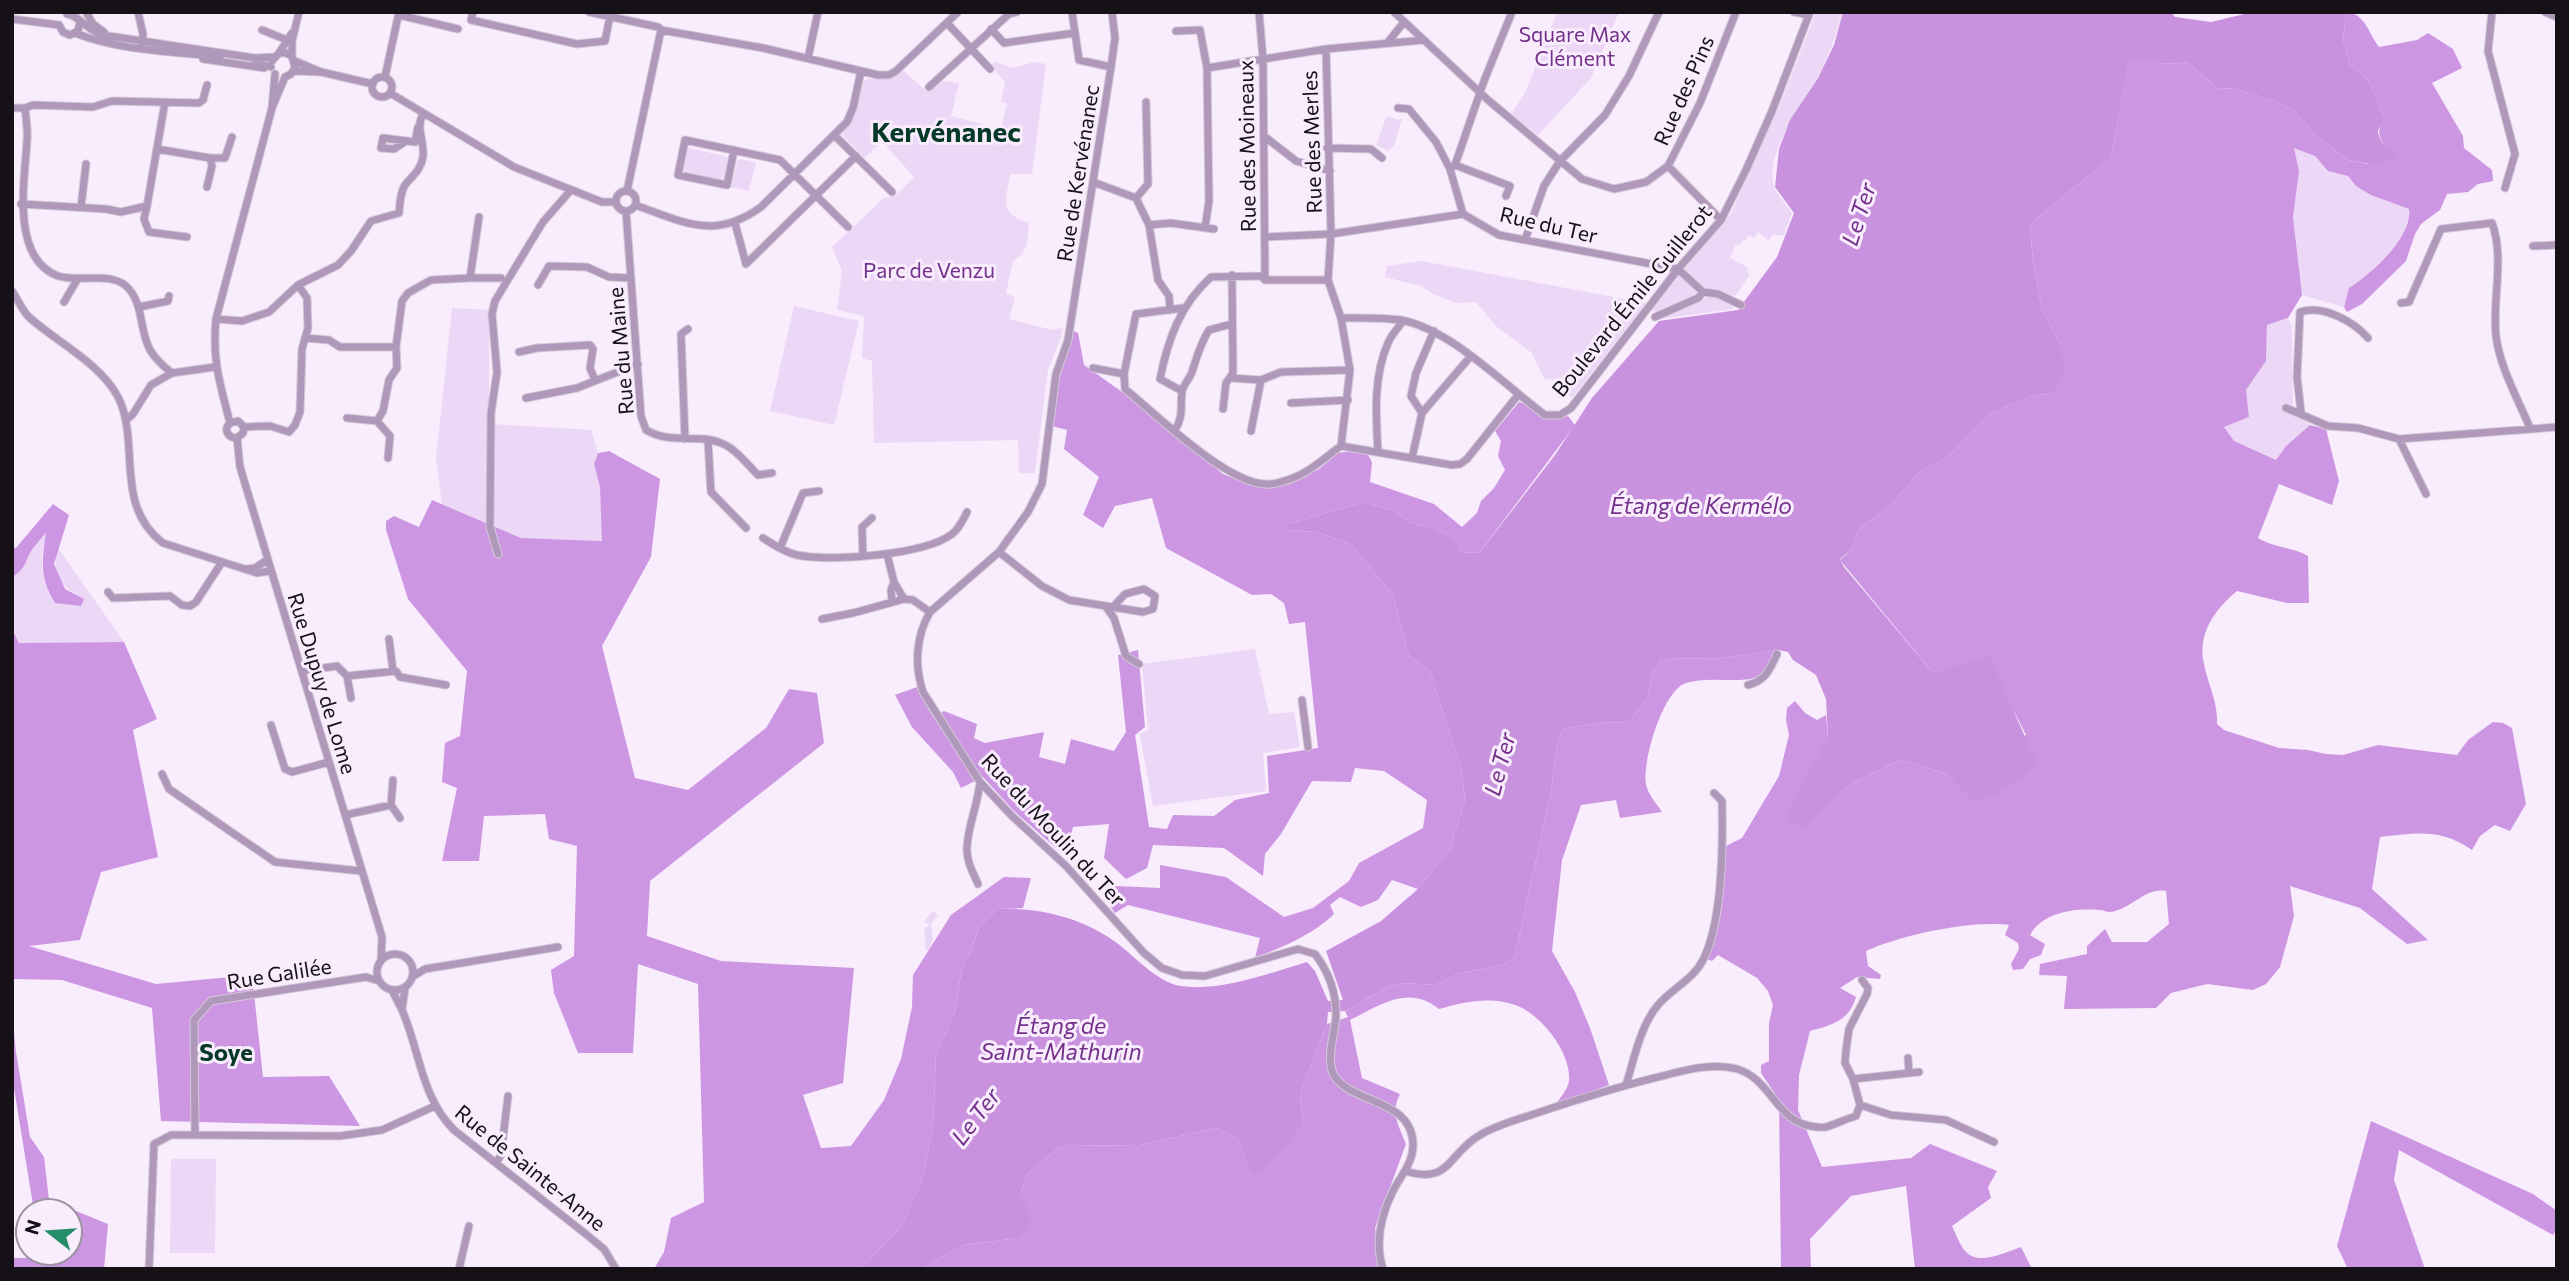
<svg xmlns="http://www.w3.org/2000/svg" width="2569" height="1281" font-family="Commissioner,sans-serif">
<rect width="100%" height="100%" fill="#f8ecfd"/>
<!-- green -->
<path fill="#ecd7f6" d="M1557 12H1619L1591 78 1538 135 1511 114 1525 93Z
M1816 12H1842C1836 35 1829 57 1817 78 1801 105 1765 152 1774 186 1776 195 1787 205 1792 213L1784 235H1773L1769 241 1758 232 1754 238 1748 235 1746 241 1742 240 1740 245 1736 244 1730 258 1747 267 1749 276 1735 296 1715 289 1707 291 1683 271 1731 214 1787 87Z
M995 62 1013 68 1034 62 1046 64 1032 174H1010C1006 201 998 213 1029 223L1027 245 1021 255 1013 261 1006 293 1015 297 1009 319 1052 330 1062 328 1061 337 1048 370 1035 473H1019L1018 440 874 443 872 361 862 358 864 316 837 310 842 271 832 247 884 198 895 196 914 177 882 141 864 158 842 134C861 114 854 97 866 79 885 76 885 83 904 71L926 91 944 81 959 83 951 116 1001 129 1007 103 1001 102 1005 82 991 66Z
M1389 116 1398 120 1402 118 1394 146 1388 151 1376 145 1386 118Z
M2293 147 2315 156 2328 171 2348 176 2356 186 2409 208C2413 237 2371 274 2349 288L2344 307 2302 295 2293 217 2299 171Z
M688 148 725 156 728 159 724 177 720 179 682 173 686 149Z
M738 159 756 162 749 191 731 187Z
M1421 261 1646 303 1572 398 1550 378 1545 380 1532 353 1497 327 1476 302 1457 303 1433 294 1421 286 1385 277 1387 266Z
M1679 275 1690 283 1696 293 1691 298 1657 313 1654 312 1652 309Z
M1715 294 1732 302 1733 309 1660 319 1664 315Z
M794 306 859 321 834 425 770 411Z
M452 308 489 310V424L591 430 598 453 594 464 600 487 603 541 521 538 442 504 436 459Z
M2288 318 2292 327 2293 405 2297 416 2310 425 2286 446 2276 461 2234 441 2224 427 2249 417 2246 390 2266 361 2267 325Z
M47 530C40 559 39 577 55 603L84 599C61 587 50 574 58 548L124 642 19 643 12 629V577C24 571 24 565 30 554 34 546 41 538 47 530Z
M1255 649 1269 714 1294 712 1300 747 1263 753 1266 791 1153 806 1140 734 1148 730 1142 664Z
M933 911 938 915 931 924 933 937 929 950H926L924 930 930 924 924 923 925 920Z
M171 1159H216L215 1253H170Z"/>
<!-- forest -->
<path fill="#cd96e3" d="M2346 12C2366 14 2368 33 2379 47L2417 40 2428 33 2453 49 2462 68 2432 83 2463 136 2464 148 2492 170 2493 181 2478 184 2468 192 2447 194 2440 210 2421 224 2415 234 2406 261 2362 304 2347 312 2344 307 2349 288C2371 274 2413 237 2409 209L2371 195 2356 186 2348 176 2328 171 2315 156 2294 148 2299 171 2293 217 2302 295 2288 318 2267 325 2266 361 2246 390 2249 417 2224 427 2234 441 2276 460 2286 446 2310 425 2326 429 2339 481 2332 505 2279 484 2258 538C2274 548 2293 547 2308 556L2309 603H2287L2237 591C2215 609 2197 634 2204 664 2208 685 2218 701 2217 724L2224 730 2279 748 2308 750 2326 754 2343 755 2378 745 2457 755 2468 740 2493 722 2503 723 2512 728 2526 804 2510 831 2495 825 2480 836 2472 850C2440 828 2417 833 2380 837L2372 889 2428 940 2407 944 2360 908 2290 886 2294 916 2280 967 2266 984 2253 990 2207 984 2171 993 2156 1008 2064 1009 2067 976 2039 975 2040 964 2087 954V946L2105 929 2112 942H2147L2169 924 2166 891C2145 887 2131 910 2110 912 2106 912 2103 910 2099 910 2075 908 2043 912 2030 935L2045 944 2041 955 2030 959 2023 969 2013 970 2011 964 2019 949 2018 943 2005 935 2009 925C1971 920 1901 935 1866 951L1868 966 1881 975 1880 979 1857 977 1840 988 1856 997C1849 1021 1832 1025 1810 1031L1799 1075 1798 1110 1822 1167 1911 1158 1930 1144 1997 1171 1988 1187 1991 1198 1952 1226C1956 1234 1960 1246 1966 1252 1979 1266 2006 1252 2021 1247L2032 1269H1915L1906 1186 1851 1196 1810 1239 1811 1269H1781L1779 1100 1761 1073V1065L1769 1061V1023L1773 1005 1768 991 1757 978 1718 955 1712 961 1705 958 1716 912 1720 849 1742 838 1779 776 1789 735 1786 720 1787 708 1795 701 1805 713 1817 720 1826 715 1828 738 1800 829 1848 785 1901 760 1948 774 2026 735 2014 711 1933 673 1840 560 1852 549 1858 530 1890 506 1920 471 1948 457 1990 414 2031 396 2052 393 2062 347 2042 310 2033 262 2030 224 2111 158 2129 60C2150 61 2167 66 2187 62L2217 88 2237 89 2277 102 2295 111 2314 134 2348 160 2369 164 2389 150C2379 140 2375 130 2385 119L2368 80 2350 65 2343 40Z
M1074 331 1078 333 1084 365 1139 404 1223 474 1248 484 1266 487 1290 484 1319 469 1338 453 1352 451 1367 453 1372 462 1370 482 1434 504 1462 527 1477 513 1481 501 1494 488 1505 470 1498 456 1501 441 1495 431 1519 402C1541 406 1538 425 1568 416L1575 425 1480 552 1462 553 1457 540 1434 528 1410 523 1395 511 1364 502 1285 525 1288 530 1317 532 1352 545 1393 595 1409 656 1430 671 1462 772 1465 800 1450 849 1418 889 1392 880 1378 900 1361 907 1340 897 1330 905 1334 914C1311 936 1284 946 1255 958L1260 938 1128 905 1115 913 1106 900 1115 886 1160 888V865L1226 877 1284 917 1313 908 1349 881 1359 863 1423 828 1427 800 1384 771 1355 768 1351 782 1312 781 1281 834 1265 854 1263 876 1224 848 1153 845 1147 868 1126 879 1104 858 1109 824 1073 827 1065 856 1013 810 983 777 961 788 953 772 912 727 895 695 917 687 933 717 944 711 977 724 974 738 985 743 1044 732 1039 757 1065 764 1071 739 1114 751 1126 732 1118 655 1138 650 1145 727 1135 735 1149 827 1167 829 1173 815 1214 816 1235 800 1269 793 1267 756 1318 748 1305 622 1289 624 1284 603 1271 594 1252 595 1166 548 1152 498 1115 506 1103 528 1083 515 1099 477 1064 449 1067 430 1052 426 1060 376Z
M609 451 660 479 651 557 602 646 635 778 688 790 766 728 789 689 817 693 824 743 650 881 647 936 721 961 854 968 843 1083 803 1095 821 1148 851 1146 884 1100 901 1059 912 1007 913 975 951 915 1004 877 1031 878 1023 908 997 909 979 927 972 948 962 967 955 1012 936 1054 933 1126 921 1184 900 1228 861 1269H654L664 1252 671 1218 704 1202 698 984 638 964 633 1053H578L554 993 551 970 574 956 577 846 549 839 545 814 484 816 479 861H442L457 788 442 782 445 743 460 736 467 671 408 599 386 530V521L394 516 419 527 432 500 521 538 602 541 600 487 594 464 598 453Z
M53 504 69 515 54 564 65 589 84 599 81 606 55 603C39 577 42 561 46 532 41 539 33 547 29 555 24 566 23 571 12 577V547L16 548Z
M12 629 19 643 124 642 157 719 133 730 158 857 101 872 80 940 29 946 156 984 252 975 263 1077 329 1076 360 1126 161 1121 152 1008 62 980 12 979Z
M1778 650 1773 656 1770 671C1746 688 1714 674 1686 683 1663 690 1642 761 1646 784 1647 793 1657 804 1662 812L1620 818 1616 800 1581 805 1562 860 1552 951 1575 992 1590 1028 1609 1085 1555 1105C1560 1098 1568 1089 1569 1081 1572 1053 1540 1013 1515 1005 1490 996 1464 1002 1439 1009 1409 984 1380 1005 1350 1020L1362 1078 1400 1094C1390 1113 1399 1126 1406 1144L1375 1228 1383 1269H921L963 1245 1018 1238 1020 1195 1027 1174 1061 1146 1140 1145 1216 1128 1237 1138 1252 1172 1303 1125 1300 1094 1327 1024 1348 1017 1345 1011 1389 986 1405 983 1435 985 1457 974 1500 965 1514 959 1551 792 1557 744 1563 729 1596 723 1629 722 1648 697 1652 674 1662 659 1721 658Z
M12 1014 16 1052 30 1137 44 1157 49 1200 108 1224 104 1269H12V1258H74L41 1256V1253H70V1211H34L12 1076Z
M2371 1121 2533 1194 2557 1211V1229L2553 1235 2399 1150 2394 1180 2425 1269H2348L2337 1246Z"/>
<!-- water -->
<path fill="#c892de" d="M1843 12H2171L2175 17 2211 22 2253 12H2346L2343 40 2350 65 2368 80 2385 119 2378 130C2379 144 2388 149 2400 153L2394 160 2371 164 2348 160 2314 134 2295 111 2277 102 2237 89 2217 88 2187 62C2167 66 2150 61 2129 61L2111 158 2030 224 2033 262 2042 310 2062 347 2064 376 2052 393 2031 396 1990 414 1948 457 1920 471 1890 506 1858 530 1852 549 1840 559 1844 567 1933 673 1989 655 2038 766C2020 780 1995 800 1971 800L1948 774 1901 760 1848 785 1801 829 1788 819 1789 808 1828 738 1826 699 1816 675 1793 660 1788 652 1779 650 1721 658 1662 659 1652 674 1648 697 1629 722 1596 723 1563 729 1557 744 1551 792 1514 959 1500 965 1457 974 1435 985 1405 983 1389 986 1345 1011 1328 1012 1327 1024 1300 1094 1303 1125 1266 1167 1252 1173 1237 1138 1216 1128 1140 1145 1061 1146 1027 1174 1020 1195 1032 1215 1030 1222 1018 1238 963 1245 921 1269H861L900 1228 921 1184 933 1126 936 1054 955 1012 962 967 972 948 979 927 997 909C1037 907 1081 917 1114 941 1133 954 1157 983 1181 986 1220 992 1270 973 1307 962L1315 971 1328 1001 1343 1000 1326 951 1381 921 1418 889 1450 849 1465 800 1462 772 1430 671 1409 656 1393 595 1352 545 1317 532 1288 530 1285 525 1364 502 1395 511 1410 523 1434 528 1457 540 1462 553 1480 552 1555 455 1592 398 1659 321 1738 310 1777 257 1794 213 1775 187 1779 149 1790 120 1818 78 1834 45Z"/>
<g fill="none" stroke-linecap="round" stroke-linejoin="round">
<!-- minor casing -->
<g stroke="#d4c9d8" stroke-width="9">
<path id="minor" d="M86 12 93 24 104 32
M138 12 143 34 142 43
M473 12 471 20 577 44 605 41 610 16
M589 12 658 27 661 30 763 48 878 75H889L896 71 958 12
M1072 12 1079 60 1111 67
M1112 12 1115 38 1111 67 1068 340 1056 374 1042 484 1028 512 999 552 930 612C916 636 914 665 923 692L980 782 1011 815 1066 866 1144 953 1162 968 1182 975 1205 976 1298 949 1315 954C1328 971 1336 992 1336 1014 1336 1032 1324 1060 1335 1077 1354 1104 1411 1099 1413 1143 1414 1162 1401 1175 1393 1191 1381 1215 1375 1243 1383 1269
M1259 12 1263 59 1265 280
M1394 12 1488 100 1582 179 1614 189 1646 182 1668 166 1700 103 1736 12
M1794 12 1809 15
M2492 12 2488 51 2515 154 2505 188
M2545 12 2557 17
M67 14C78 15 87 30 102 35L255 58 274 57
M399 15 458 29
M12 19 59 25
M947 23 990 69
M59 25 63 32 70 35 78 31 80 22
M991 29 1004 43 1075 33
M262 30 287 40
M1176 31 1200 30 1207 68 1209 201 1205 228
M75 33C121 51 171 51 220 57
M1388 42 1404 22
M1326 49 1331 234 1328 280 1341 318 1350 370 1341 446
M279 53 292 33
M808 58 818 12
M203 59 264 68
M272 61 279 53H286L292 56
M295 61 321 72 373 84
M256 62 271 67
M1207 68 1326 49 1424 40
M294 71 320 72
M285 77 291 74 295 68 292 56V41L299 12
M385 77 399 12
M372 87a10 10 0 1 1 20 0a10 10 0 1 1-20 0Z
M929 87 1009 14 1017 12
M390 93 514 167 602 202H616
M12 108H25L33 105 93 107 112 101 199 103 203 100 207 85
M25 108C26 119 28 130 27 140 25 179 10 258 58 276 79 283 109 271 126 286 144 302 139 330 150 350 155 358 164 367 172 373L215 367
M272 108 285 77
M1398 108 1409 109 1436 142 1450 169
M834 135 892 192
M1264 136 1296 161 1330 171
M406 141 394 149 381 148 383 138 415 142 418 127
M1327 148 1371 149 1382 158
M157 149 210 158 212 166 207 187
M734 150 727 185 678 175 685 140 780 160 848 227
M210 158H225L232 137
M1455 165 1510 186 1506 196
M1668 166 1721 220
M1093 182 1136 198 1149 225 1158 280 1169 296 1170 310
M627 191 661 30
M616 201a10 10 0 1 1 20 0a10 10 0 1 1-20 0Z
M1136 198 1148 184 1146 102
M21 204 106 209 121 212 147 206 165 102
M635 205C684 222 714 241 761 207L847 122 853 108 861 71
M147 206 144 219 149 232 187 237
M81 207 86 164
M626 211 641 416 646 430C672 445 697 433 721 443 735 448 747 464 758 475L772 473
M1463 214 1499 235 1678 269 1703 292 1718 294 1741 305
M1463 214 1450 169 1455 165 1484 81 1512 12
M735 223 746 264 856 156
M1149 225 1170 223 1214 229
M1265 237 1331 234 1463 214
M1525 240 1544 186 1560 161 1605 115 1629 76 1659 12
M2533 246 2557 245
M470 278H501
M538 285 549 266 587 267 609 277 631 278
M12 291C18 299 22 311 30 318 57 342 101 364 118 397 141 442 113 505 163 543L257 573 270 571
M64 302 77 280
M2401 303 2409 302 2441 229 2492 223C2505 258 2492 299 2496 336 2500 368 2518 399 2530 428
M139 307 168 301 169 296
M1183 308 1136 314 1124 374 1125 389C1157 415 1226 483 1266 484 1272 485 1281 482 1287 480 1308 474 1324 458 1341 446L1452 465 1460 464 1467 459 1518 395
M1655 317 1698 298 1703 292
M1341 318C1361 318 1381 317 1401 320 1452 330 1503 384 1545 415H1560L1571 408 1678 269 1721 220 1746 170 1772 111 1810 12
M216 319 242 321 269 312 298 285 338 265 351 251 371 221 399 213C400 203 400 193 405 185 412 176 421 170 423 157 425 141 415 128 423 114
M305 338 329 340 340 347H396
M519 352 537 348 590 345 593 349 590 368 595 380
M1093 368 1124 374
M1230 378 1261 380 1281 372 1350 370
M1182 391 1160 379C1168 339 1180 305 1211 277L1261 276 1265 280H1328
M526 398 577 388 638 364
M1291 403 1348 400
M2286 408 2328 426 2358 428 2399 439 2557 427
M1223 409 1226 383 1233 373 1232 275
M2301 412 2297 377 2300 312C2323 304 2354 322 2368 338
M1422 413 1411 396 1416 373 1434 331
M347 418 377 421
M126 420 133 414 151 385 172 373
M230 423 238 421 244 427 243 433 237 438 240 467 382 937 381 961
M244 427 270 426 289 432 295 425 300 412 302 349 308 328 307 298 298 285
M1175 430C1184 416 1180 406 1182 392 1183 385 1190 378 1192 372 1197 357 1200 344 1209 330L1232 324
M1251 431 1261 380
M237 438C228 438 223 430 230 423 220 383 212 361 216 319L272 108 275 74
M685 439 681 334 688 329
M2399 439 2426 494
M708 441 711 492 746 528
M1378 452C1376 416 1373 377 1388 343 1391 335 1398 328 1403 321
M388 458 390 436 377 421 383 411 389 380 397 368 396 347 402 301 408 293 431 280 470 278 479 217
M1412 458 1422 413 1470 357
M763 538C774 545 784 552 797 555 830 562 925 555 952 534 959 529 963 520 967 512
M780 548 803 493 819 491
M999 552 1042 586 1069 600 1143 612 1153 609 1155 596 1144 589 1125 594 1113 607
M498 554 490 527 491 413 497 372 492 314 495 301 532 240 543 222 571 190
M887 554 894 582
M863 555 862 527 872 518
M246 569 255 568 267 560
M108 592 113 598 170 596 182 605 190 606 196 602 222 562
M892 602 891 590 894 582 904 599
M1106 607 1114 618 1126 656 1139 664
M822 619 853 613 904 599 913 600 930 612
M389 639 393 671
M302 671 337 666 347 676 396 671 400 677 446 685
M347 676 351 698
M1748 685C1765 681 1770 670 1777 654
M1302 700 1308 747
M271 725 285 769 292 772 329 762
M162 774 169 789 275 862 361 871
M391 805 393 780
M345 815 391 805 400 818
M978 884C973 872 966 861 967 847 968 826 978 804 980 782
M377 972a18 18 0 1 1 36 0a18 18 0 1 1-36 0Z
M412 977 425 969 558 947
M392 990C395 997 399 1003 402 1010 420 1051 421 1097 454 1130L587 1235 604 1249 616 1269
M402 1010 405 988
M1908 1058 1909 1073
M1853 1079 1919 1072
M1626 1085C1634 1060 1640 1026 1658 1005 1671 989 1693 980 1703 960 1723 920 1723 845 1722 801L1714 793
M1860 1105 1853 1079 1845 1063 1846 1050 1849 1029 1867 994 1868 988 1862 980
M195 1135 340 1136 382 1130 435 1106
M496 1163 501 1155 508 1096
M1405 1171C1451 1185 1447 1154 1480 1135 1498 1124 1520 1119 1540 1112 1579 1099 1618 1087 1658 1077 1682 1071 1712 1062 1737 1069 1770 1078 1776 1120 1810 1126 1815 1127 1821 1128 1826 1127 1836 1124 1846 1119 1856 1116L1860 1105 1891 1115 1946 1120 1994 1142
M149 1269 154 1144 171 1135H195L194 1020 211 1001 366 977 379 981
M459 1269 469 1226"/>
</g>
<!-- minor -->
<use href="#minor" stroke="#b098ba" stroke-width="7"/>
</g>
<g text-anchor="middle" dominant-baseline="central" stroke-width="6" stroke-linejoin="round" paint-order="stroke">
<!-- park labels -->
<g font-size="21" fill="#73318b" stroke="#f8ecfd">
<text x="1575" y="33">Square Max<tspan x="1575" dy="24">Clément</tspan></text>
<text x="929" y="269">Parc de Venzu</text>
</g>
<!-- street labels -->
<g font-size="21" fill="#151116" stroke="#f8ecfd">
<text transform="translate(1683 90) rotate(-66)">Rue des Pins</text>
<text transform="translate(1311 142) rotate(-92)">Rue des Merles</text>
<text transform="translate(1246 146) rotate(-91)">Rue des Moineaux</text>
<text transform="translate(1077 173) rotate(-81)">Rue de Kervénanec</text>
<text transform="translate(1549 224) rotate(13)">Rue du Ter</text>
<text transform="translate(1631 300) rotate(-51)">Boulevard Émile Guillerot</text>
<text transform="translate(620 351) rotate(-95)">Rue du Maine</text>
<text transform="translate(323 683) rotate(73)">Rue Dupuy de Lome</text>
<text transform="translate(1054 829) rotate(47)">Rue du Moulin du Ter</text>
<text transform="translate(279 973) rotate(-9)">Rue Galilée</text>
<text transform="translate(531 1167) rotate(39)">Rue de Sainte-Anne</text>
</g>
<!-- water labels -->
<g font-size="23" font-style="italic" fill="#73318b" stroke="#f8ecfd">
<text transform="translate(1858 214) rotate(-72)">Le Ter</text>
<text x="1701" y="505">Étang de Kermélo</text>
<text transform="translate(1499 764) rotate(-75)">Le Ter</text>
<text x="1061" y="1025">Étang de<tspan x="1061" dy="26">Saint-Mathurin</tspan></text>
<text transform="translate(975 1116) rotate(-53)">Le Ter</text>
</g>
<!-- quarter labels -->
<g font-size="24" font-weight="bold" fill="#043827" stroke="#f8ecfd">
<text x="226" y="1051">Soye</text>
</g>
<!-- district labels -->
<g font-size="28" font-weight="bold" fill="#043827" stroke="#f8ecfd">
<text x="946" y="131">Kervénanec</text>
</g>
</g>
<!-- border -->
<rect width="2569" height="1281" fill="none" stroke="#151116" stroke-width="28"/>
<!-- north arrow -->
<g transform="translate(49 1232) rotate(287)"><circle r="33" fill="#f8ecfd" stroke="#9d94a1" stroke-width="2"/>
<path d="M0-5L12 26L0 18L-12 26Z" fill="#258d6a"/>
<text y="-10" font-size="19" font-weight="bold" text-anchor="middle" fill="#151116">N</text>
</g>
</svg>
